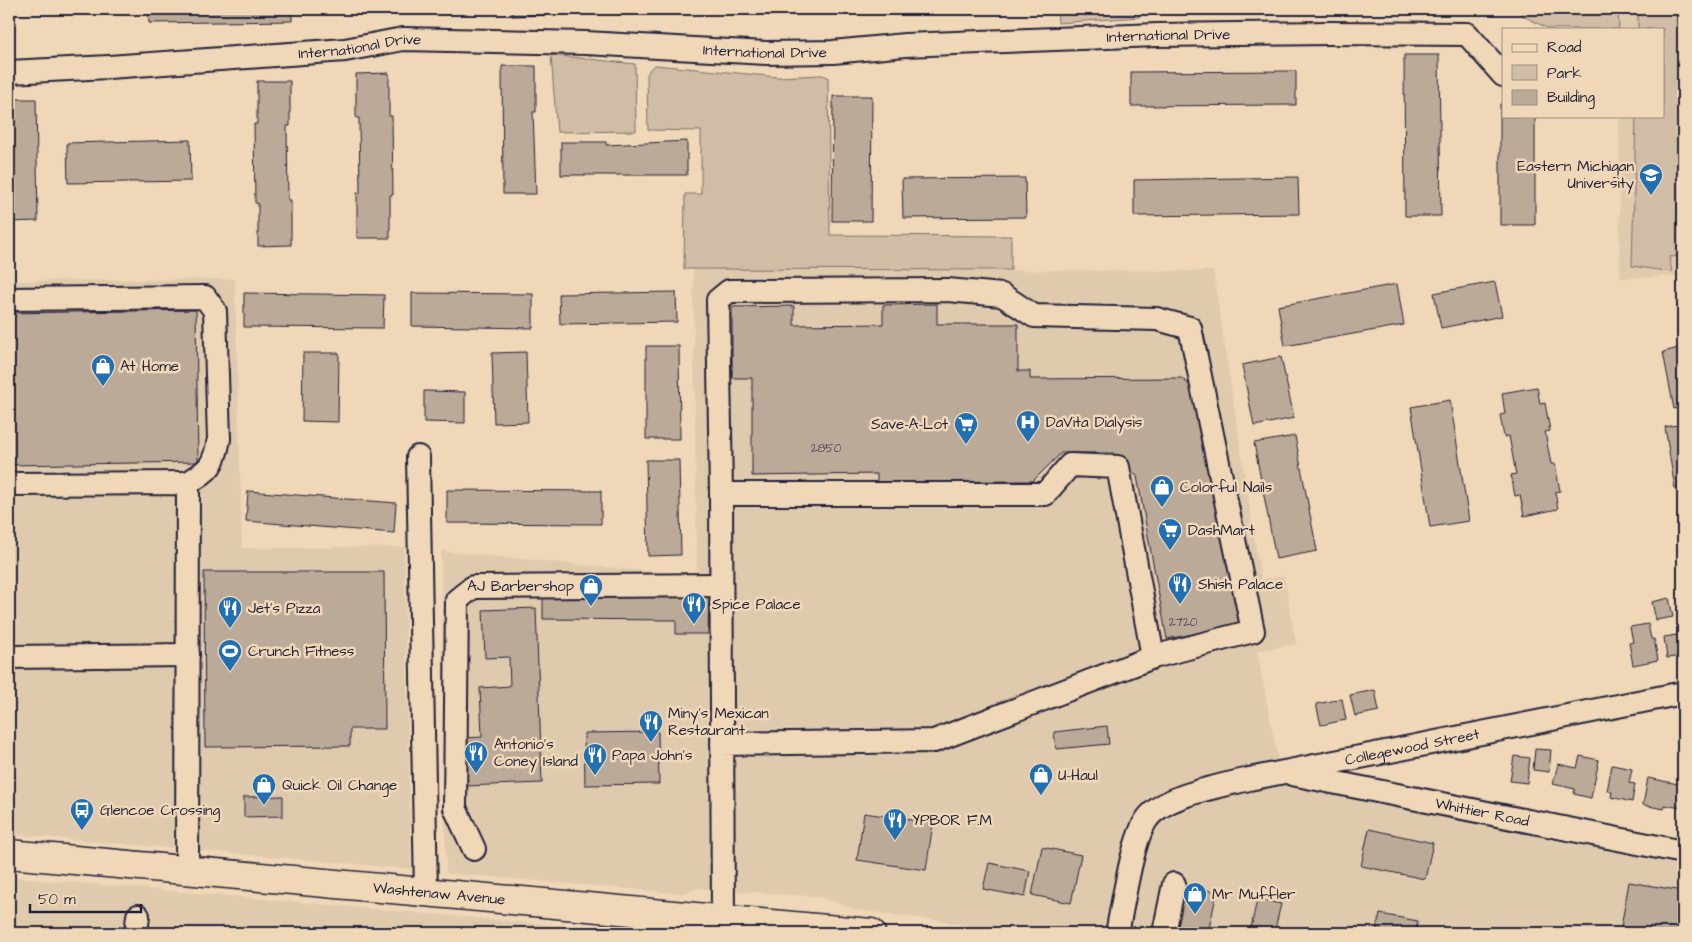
<svg xmlns="http://www.w3.org/2000/svg" width="1692" height="942" font-family="'Architects Daughter',sans-serif">
<rect width="100%" height="100%" fill="#efd7b7"/>
<filter id="ink" filterUnits="userSpaceOnUse"><feTurbulence type="fractalNoise" baseFrequency=".02" numOctaves="2"/><feDisplacementMap in="SourceGraphic" scale="10" xChannelSelector="R" yChannelSelector="G"/><feConvolveMatrix kernelMatrix="1 2 1 2 8 2 1 2 1" color-interpolation-filters="sRGB"/></filter>
<g filter="url(#ink)">
<!-- built -->
<path fill="#e0caae" d="M1618 9H1683V276L1620 278 1619 116H1663V29H1619Z
M693 269 1213 271 1261 580 1284 576 1296 644 1257 651 1279 765 1280 784 1305 786 1683 859V933H1010L942 921 857 910 819 897 697 888 685 893H675L446 873 441 551 697 576Z
M235 279 242 548 404 547 411 869 9 834V281Z
M9 877 252 898 640 933H9Z"/>
<!-- green -->
<path fill="#d1bda5" stroke="#7a7070" d="M1057 9H1139V17L1058 23Z
M1523 9H1618L1619 29H1549L1521 15Z
M1638 9H1683V256L1669 257 1672 272 1632 266 1636 116H1663V29H1638Z
M551 55 635 64 636 131 557 132Z
M655 65 778 77 822 75 828 77 830 235 1011 236V270L684 269 685 194H701V131L648 130 647 75 650 69Z"/>
<!-- building -->
<path fill="#bcaa98" stroke="#22223b" d="M148 9H292V21L149 23Z
M374 9H483V11L428 12V9Z
M512 9H544V15L512 16Z
M673 9H781V12H673Z
M1404 55H1439L1441 216H1405Z
M502 66H536V112H533L536 194H503Z
M1296 71V105L1131 106V72Z
M389 73V116H392L393 195H390V238H357V193H360L359 118H356V74Z
M257 81H290V126H287L288 200H291V245L258 246V203H255L254 124H257Z
M833 96H872L871 221H832Z
M9 99H36L38 221 9 222Z
M1500 104H1503V116H1535V225H1500Z
M190 140 191 181 68 183 67 143Z
M687 141V175H561V142H606V145Z
M1298 177 1299 214 1134 216V180Z
M1025 178 1026 217 903 218 902 179Z
M1495 282 1502 316 1441 328 1434 293Z
M1397 284 1404 325 1285 346 1278 306Z
M676 292 677 322 560 324 559 294Z
M244 293 384 295 383 328 244 327Z
M412 293 533 294V328L412 326Z
M937 304V324H1018V371H1030V379L1181 378 1195 389 1241 625 1167 639 1137 476 1113 453H1061L1033 481 877 482V474L752 476V378H732V307L794 306V325L883 324V305Z
M196 310 198 462 9 465V313Z
M646 346H679L680 439H646Z
M1683 347V407L1674 409 1663 352Z
M526 352 528 422 494 423 492 353Z
M303 353H339L338 422 302 421Z
M1281 357 1294 418 1254 426 1242 365Z
M1537 387 1540 404 1545 403 1550 431 1545 432 1551 464H1555L1560 491 1555 492 1558 509 1524 516 1520 495 1515 496 1511 475 1516 474 1509 436 1504 437 1500 415 1505 414 1502 393Z
M424 391 465 392V423L424 422Z
M1450 400 1469 521 1430 527 1411 407Z
M1683 424V487L1675 489 1665 427Z
M1295 436 1317 551 1276 559 1254 443Z
M646 460H679L681 555 648 556Z
M447 490 601 491V524L447 523Z
M248 491 396 503 394 533 246 521Z
M204 572H384L385 729H350V746L205 747Z
M543 594 709 595 708 634H676V620L543 619Z
M1669 598 1673 617 1656 620 1652 602Z
M536 608 542 783 466 786 465 738 482 737 480 688 510 686 509 657 485 658 483 610Z
M1648 624 1651 639H1654L1658 660 1633 665 1629 643 1633 642 1630 627Z
M1683 634V656L1667 658 1664 637Z
M1375 690 1379 711 1355 716 1350 695Z
M1342 699 1346 720 1321 725 1316 704Z
M1107 726 1109 744 1056 749 1054 732Z
M658 732 659 784 585 785 584 733Z
M1535 749 1551 750 1549 772 1533 770Z
M1514 756 1530 758 1527 783 1510 781Z
M1580 756 1599 760 1591 798 1574 794 1575 789 1553 784 1558 764 1577 768Z
M1612 765 1632 769 1629 783 1635 784 1632 802 1611 797 1612 792 1607 791Z
M1648 778 1683 785V812H1680L1681 808 1665 805 1664 809 1643 805Z
M283 796V816L244 817V797Z
M864 813 933 823 926 870 857 860Z
M1369 829 1433 843 1425 879 1361 866Z
M1042 847 1081 855 1071 903 1032 895Z
M989 863 1030 871 1025 897 983 889Z
M1629 882 1683 891V933H1620Z
M1184 885 1217 892 1208 933H1174Z
M1257 899 1281 904 1274 933H1250Z
M1380 914 1418 921 1415 933H1376Z"/>
<g fill="none" stroke-linecap="round" stroke-linejoin="round">
<!-- minor casing -->
<g stroke="#22223b" stroke-width="26">
<g id="minor">
<path id="s1" d="M9 72 109 67 345 50 403 39 586 43 766 53 833 52 905 45 1157 35 1329 33 1467 34 1503 75"/>
<path d="M9 299 205 297 215 311 219 439C214 466 210 469 188 483"/>
<path d="M418 457 426 893"/>
<path d="M9 484 188 483 187 872"/>
<path d="M721 494 718 300 729 291 948 290 1002 295 1034 316 1157 319 1190 328 1253 631 1153 657"/>
<path d="M9 657 188 655"/>
<path d="M722 744 934 741 1153 657 1118 467 1070 465 1045 494H721L723 918"/>
<path id="s2" d="M1292 774 1683 852"/>
<path d="M474 849 455 808 457 600 473 587 721 585"/>
<path d="M136 933 138 916"/>
<path id="s3" d="M1117 933C1123 905 1132 840 1147 819 1164 795 1222 786 1249 779L1683 693"/>
<path d="M1164 933 1174 884"/>
</g>
</g>
<!-- major casing -->
<g stroke="#22223b" stroke-width="31">
<g id="major">
<path id="s4" d="M9 854 871 933"/>
</g>
</g>
<!-- minor -->
<use href="#minor" stroke="#efd7b7" stroke-width="22"/>
<!-- major -->
<use href="#major" stroke="#efd7b7" stroke-width="28"/>
</g>
</g>
<!-- icons -->
<defs>
<g id="university-pin" transform="scale(1.25)"><path d="M0 17L-7.5 6A9.5 9.5 0 1 1 7.5 6Z" fill="#1f6fb2" stroke="#efd7b7"/><path d="M0-5L7-2L0 1L-7-2ZM-4 1L0 2.5L4 1V4Q0 6-4 4Z" fill="#fff"/></g>
<g id="shop-pin" transform="scale(1.25)"><path d="M0 17L-7.5 6A9.5 9.5 0 1 1 7.5 6Z" fill="#1f6fb2" stroke="#efd7b7"/><path d="M-5-2.5h2.3a2.7 3.5 0 0 1 5.4 0H5L5.5 6h-11ZM-1.5-2.5h3a1.5 2.3 0 0 0-3 0Z" fill="#fff"/></g>
<g id="hospital-pin" transform="scale(1.25)"><path d="M0 17L-7.5 6A9.5 9.5 0 1 1 7.5 6Z" fill="#1f6fb2" stroke="#efd7b7"/><path d="M-5-5h3v3.5h4V-5h3V5h-3V1.5h-4V5h-3Z" fill="#fff"/></g>
<g id="supermarket-pin" transform="scale(1.25)"><path d="M0 17L-7.5 6A9.5 9.5 0 1 1 7.5 6Z" fill="#1f6fb2" stroke="#efd7b7"/><path d="M-6-5.5h2.5l.6 2H6L4.5 2H-2.5L-4.4-4H-6ZM-1.5 3.2a1.3 1.3 0 1 0 .1 0ZM3 3.2a1.3 1.3 0 1 0 .1 0Z" fill="#fff"/></g>
<g id="restaurant-pin" transform="scale(1.25)"><path d="M0 17L-7.5 6A9.5 9.5 0 1 1 7.5 6Z" fill="#1f6fb2" stroke="#efd7b7"/><path d="M-5-6h1v4h1v-4h1v4h1v-4h1v5L-1.5 .5V6h-2V.5L-5-1ZM5-6V6H3V1.5H1.5Q1.5-4 5-6Z" fill="#fff"/></g>
<g id="stadium-pin" transform="scale(1.25)"><path d="M0 17L-7.5 6A9.5 9.5 0 1 1 7.5 6Z" fill="#1f6fb2" stroke="#efd7b7"/><path d="M0-5a6.5 5 0 1 0 0 10a6.5 5 0 1 0 0-10ZM-3.5-1.8h7v3.6h-7Z" fill="#fff"/></g>
<g id="bus-pin" transform="scale(1.25)"><path d="M0 17L-7.5 6A9.5 9.5 0 1 1 7.5 6Z" fill="#1f6fb2" stroke="#efd7b7"/><path d="M-5-6H5V4H4V6H2V4H-2V6H-4V4H-5ZM-3.5-4V0h7V-4ZM-3.5 1.2v1.5H-2V1.2ZM2 1.2v1.5H3.5V1.2Z" fill="#fff"/></g>
</defs>
<g fill-rule="evenodd">
<use href="#university-pin" x="1651" y="175"/>
<use href="#shop-pin" x="103" y="366"/>
<use href="#hospital-pin" x="1028" y="422"/>
<use href="#supermarket-pin" x="966" y="424"/>
<use href="#shop-pin" x="1162" y="487"/>
<use href="#supermarket-pin" x="1170" y="530"/>
<use href="#restaurant-pin" x="1180" y="584"/>
<use href="#shop-pin" x="591" y="586"/>
<use href="#restaurant-pin" x="694" y="604"/>
<use href="#restaurant-pin" x="230" y="608"/>
<use href="#stadium-pin" x="230" y="651"/>
<use href="#restaurant-pin" x="651" y="722"/>
<use href="#restaurant-pin" x="476" y="753"/>
<use href="#restaurant-pin" x="595" y="755"/>
<use href="#shop-pin" x="1041" y="775"/>
<use href="#shop-pin" x="264" y="785"/>
<use href="#bus-pin" x="82" y="810"/>
<use href="#restaurant-pin" x="895" y="820"/>
<use href="#shop-pin" x="1195" y="894"/>
</g>
<g text-anchor="middle" dominant-baseline="central" stroke-width="5" stroke-linejoin="round" paint-order="stroke">
<!-- number labels -->
<g font-size="12" fill="#484452">
<text x="826" y="448">2850</text>
<text x="1183" y="622">2720</text>
</g>
<!-- street labels -->
<g font-size="15" fill="#22223b" stroke="#efd7b7">
<text stroke="none"><textPath href="#s1" startOffset="1162">International Drive</textPath></text>
<text stroke="none"><textPath href="#s1" startOffset="352">International Drive</textPath></text>
<text stroke="none"><textPath href="#s1" startOffset="758">International Drive</textPath></text>
<text stroke="none"><textPath href="#s3" startOffset="396">Collegewood Street</textPath></text>
<text stroke="none"><textPath href="#s2" startOffset="194">Whittier Road</textPath></text>
<text stroke="none"><textPath href="#s4" startOffset="432">Washtenaw Avenue</textPath></text>
</g>
<!-- poi labels -->
<g font-size="15" fill="#22223b" stroke="#efd7b7" text-anchor="start">
<text x="1634" y="166" text-anchor="end">Eastern Michigan<tspan x="1634" dy="17">University</tspan></text>
<text x="120" y="366">At Home</text>
<text x="1046" y="422">DaVita Dialysis</text>
<text x="948" y="424" text-anchor="end">Save-A-Lot</text>
<text x="1180" y="487">Colorful Nails</text>
<text x="1188" y="530">DashMart</text>
<text x="1198" y="584">Shish Palace</text>
<text x="574" y="586" text-anchor="end">AJ Barbershop</text>
<text x="712" y="604">Spice Palace</text>
<text x="248" y="608">Jet's Pizza</text>
<text x="248" y="651">Crunch Fitness</text>
<text x="668" y="713">Miny's Mexican<tspan x="668" dy="17">Restaurant</tspan></text>
<text x="494" y="744">Antonio's<tspan x="494" dy="17">Coney Island</tspan></text>
<text x="612" y="755">Papa John's</text>
<text x="1058" y="775">U-Haul</text>
<text x="282" y="785">Quick Oil Change</text>
<text x="100" y="810">Glencoe Crossing</text>
<text x="912" y="820">YPBOR F.M</text>
<text x="1212" y="894">Mr Muffler</text>
</g>
</g>
<!-- margin -->
<rect width="1692" height="942" fill="none" stroke="#efd7b7" stroke-width="30"/>
<rect x="15" y="15" width="1662" height="912" fill="none" stroke="#22223b" stroke-width="2" filter="url(#ink)"/>
<!-- legend -->
<rect x="1502" y="28" width="162" height="90" fill="#efd7b7" stroke="#9d8f85"/>
<rect x="1512" y="44" width="25" height="8" fill="#efd7b7" stroke="#9d8f85"/>
<text x="1547" y="52" font-size="15" fill="#22223b">Road</text>
<rect x="1512" y="65" width="25" height="15" fill="#d1bda5" stroke="#9d8f85"/>
<text x="1547" y="78" font-size="15" fill="#22223b">Park</text>
<rect x="1512" y="90" width="25" height="15" fill="#bcaa98" stroke="#9d8f85"/>
<text x="1547" y="102" font-size="15" fill="#22223b">Building</text>
<!-- scale -->
<path d="M30 904v8h111v-8" fill="none" stroke="#22223b" stroke-width="2.5"/>
<text x="38" y="904" font-size="15" fill="#22223b" stroke="#efd7b7" stroke-width="4" paint-order="stroke">50 m</text>
</svg>
